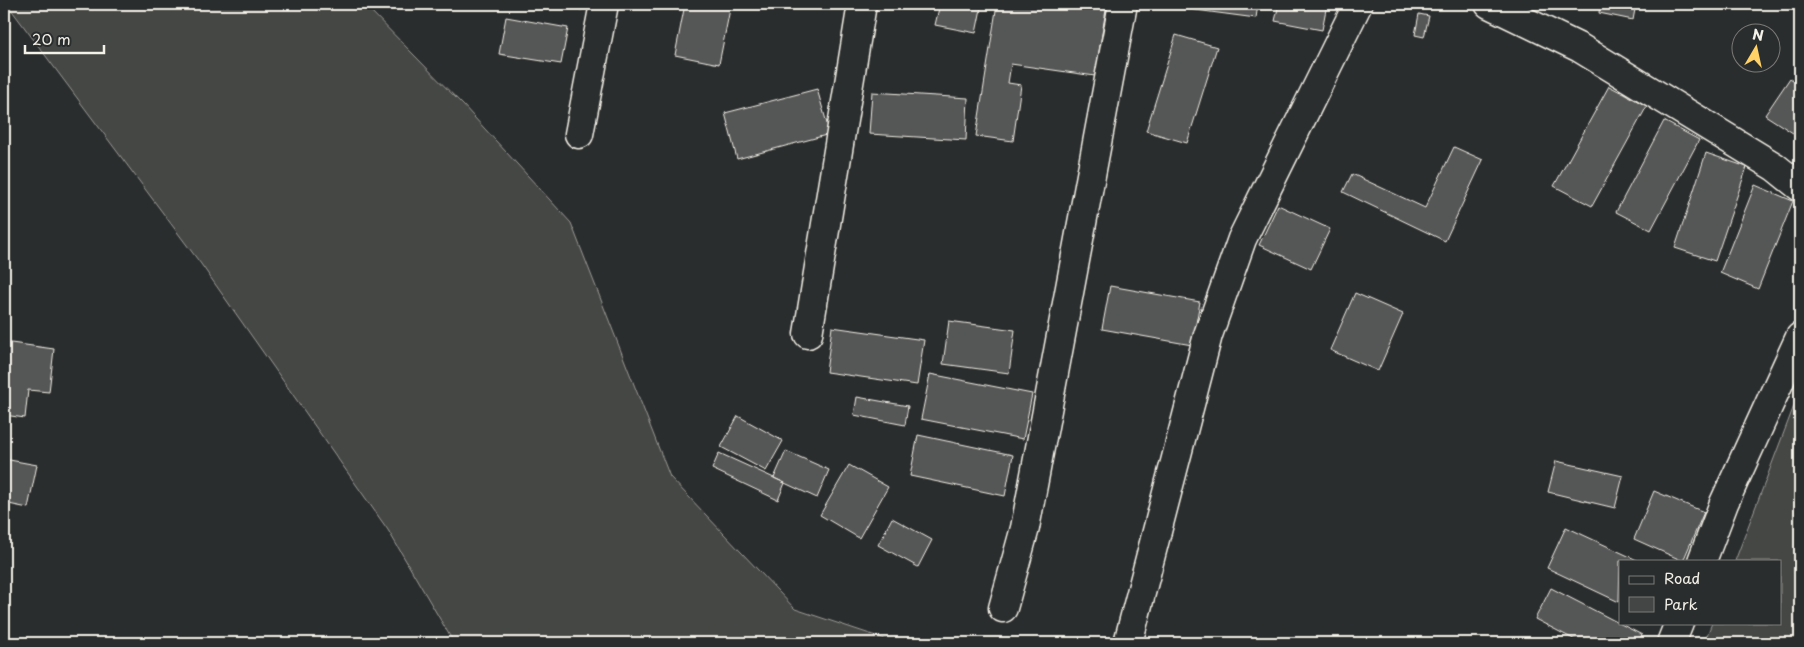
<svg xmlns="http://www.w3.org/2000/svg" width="1804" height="647" font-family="'Playpen Sans',sans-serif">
<rect width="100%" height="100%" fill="#2a2d2e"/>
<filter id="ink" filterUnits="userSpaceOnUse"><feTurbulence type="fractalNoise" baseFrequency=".02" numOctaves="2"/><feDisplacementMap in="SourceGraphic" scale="10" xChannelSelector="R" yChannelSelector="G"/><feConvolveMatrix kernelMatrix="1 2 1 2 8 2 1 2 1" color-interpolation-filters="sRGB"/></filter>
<g filter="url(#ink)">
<!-- green -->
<path fill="#444645" stroke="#9c9c96" d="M7 4H364L463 105 571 223 670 477 795 609 897 643H454L388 530 201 264Z
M1797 398 1800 400V643H1704L1712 623H1780V561H1735Z"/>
<!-- building -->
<path fill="#555756" stroke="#f4f1e8" d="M540 4H583L582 10Z
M685 4H731L719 64 675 55Z
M940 4H982L976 33 935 25Z
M997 4H1107L1095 76 1011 64 1008 83 1021 85 1013 141 976 136Z
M1150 4H1258L1256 18Z
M1279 4H1327L1322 30 1275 21Z
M1600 4H1636L1633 20 1599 13Z
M1419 14 1429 16 1424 37 1415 35Z
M506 17 568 28 561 64 499 54Z
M1176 35 1217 47 1187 143 1146 131Z
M1790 78 1800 85V129L1796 135 1765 115Z
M1609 86 1647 106 1592 206 1554 186Z
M817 89 830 134 737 159 725 113Z
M872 92 968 98 966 140 869 134Z
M1664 121 1699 140 1651 230 1616 212Z
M1454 147 1483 160 1445 241 1343 192 1352 174 1425 208Z
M1706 153 1747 167 1715 261 1675 248Z
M1755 185 1793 201 1758 289 1720 273Z
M1278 205 1330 229 1311 269 1259 245Z
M1110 286 1200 302 1192 345 1102 329Z
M1355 293 1403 314 1378 371 1330 350Z
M949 321 1015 330 1009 373 943 364Z
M832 327 924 340 917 385 826 372Z
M4 342 54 349 49 392 28 390 25 418 4 415Z
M930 374 1032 394 1023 439 921 419Z
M857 397 908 406 905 425 854 415Z
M738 416 783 441 766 471 721 447Z
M918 435 1013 455 1005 496 910 476Z
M786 451 829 470 817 498 774 478Z
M719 453 785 483 778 500 712 469Z
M4 459 37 465 28 508 4 503Z
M1556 461 1623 476 1615 508 1548 492Z
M849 465 888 487 859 538 820 515Z
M1654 491 1704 512 1683 561 1634 539Z
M892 518 932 540 918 567 878 545Z
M1566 527 1639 561H1620L1619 602 1547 568Z
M1551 588 1642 635 1637 643H1581L1535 619Z"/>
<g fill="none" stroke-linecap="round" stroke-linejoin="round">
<!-- minor casing -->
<g stroke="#f4f1e8" stroke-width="31">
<path id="minor" d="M1489 4 1580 48 1775 167 1800 187
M579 134 604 4
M808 334 862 4
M1702 561 1724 503 1800 337
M1003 608 1025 528 1123 4
M1128 643 1208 335 1242 239 1358 4
M1671 643 1679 623"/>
</g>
<!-- minor -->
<use href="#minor" stroke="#2a2d2e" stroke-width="28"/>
</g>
</g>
<!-- margin -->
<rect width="1804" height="647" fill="none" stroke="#2a2d2e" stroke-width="20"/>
<rect x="10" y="10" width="1784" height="627" fill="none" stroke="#f4f1e8" stroke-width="2" filter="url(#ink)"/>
<!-- legend -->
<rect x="1619" y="560" width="162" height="65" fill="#2a2d2e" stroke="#7b7b78"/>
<rect x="1629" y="576" width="25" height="8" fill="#2a2d2e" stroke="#7b7b78"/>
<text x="1664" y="584" font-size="15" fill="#f4f1e8">Road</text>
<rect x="1629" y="597" width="25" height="15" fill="#444645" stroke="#7b7b78"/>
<text x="1664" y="610" font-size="15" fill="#f4f1e8">Park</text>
<!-- north arrow -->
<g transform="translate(1756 48) rotate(9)"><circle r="24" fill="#2a2d2e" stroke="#7b7b78"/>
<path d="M0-4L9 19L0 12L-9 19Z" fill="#ffd166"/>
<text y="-8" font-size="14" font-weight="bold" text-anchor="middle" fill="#f4f1e8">N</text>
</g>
<!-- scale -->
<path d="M25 45v8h79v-8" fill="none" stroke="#f4f1e8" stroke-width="2.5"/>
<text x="32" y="45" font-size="15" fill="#f4f1e8" stroke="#2a2d2e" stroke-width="4" paint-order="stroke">20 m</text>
</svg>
